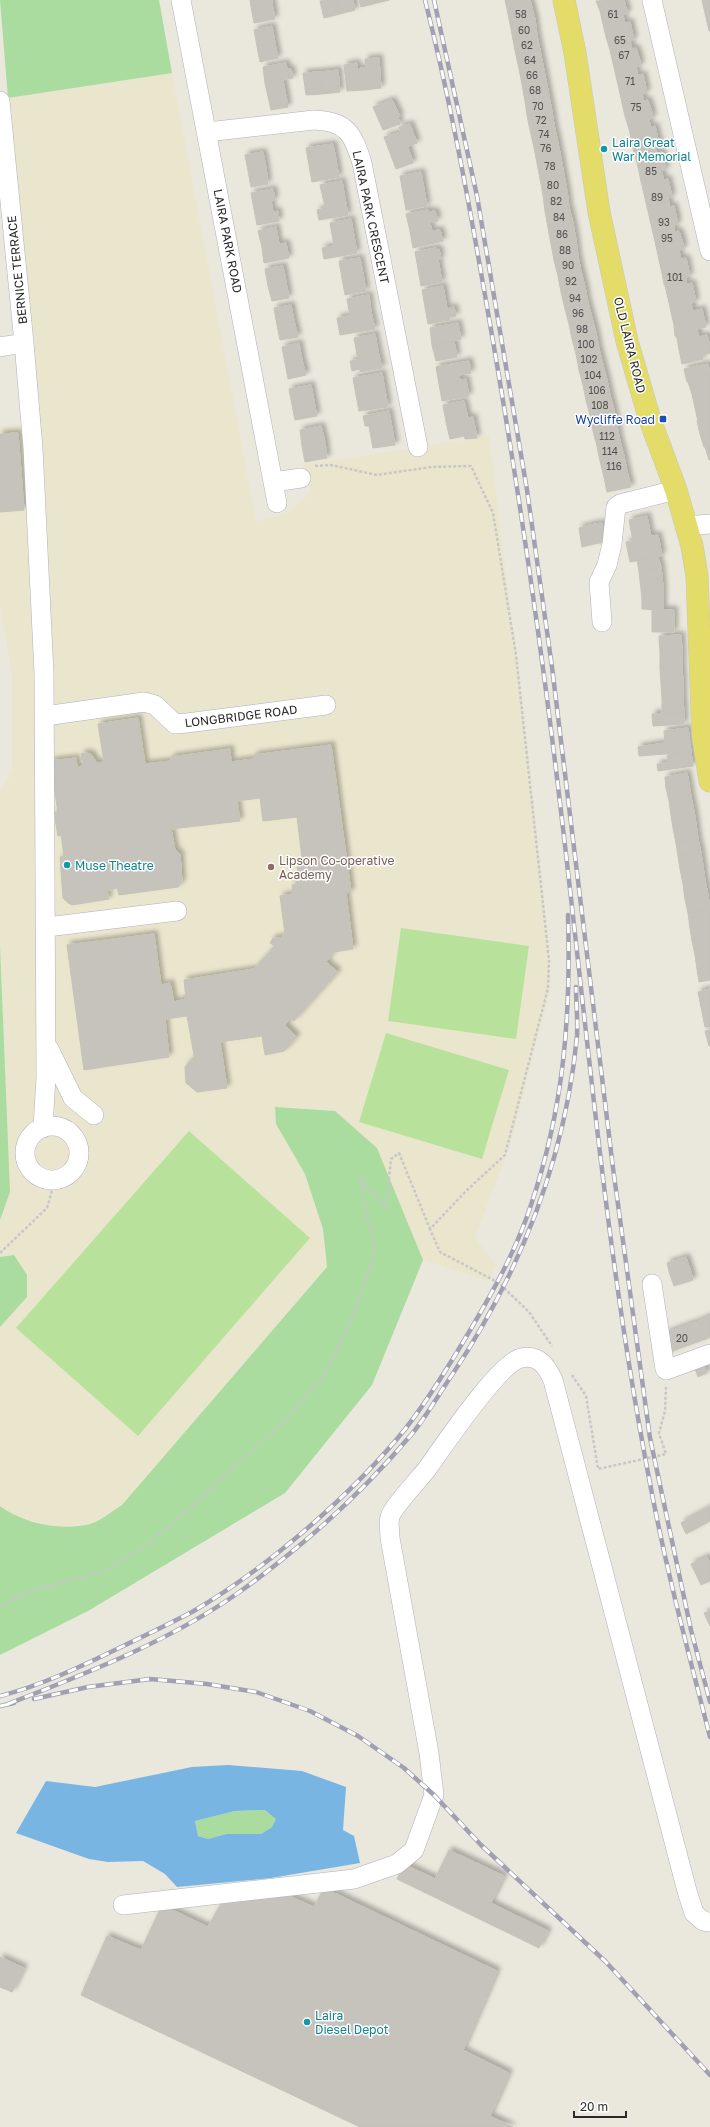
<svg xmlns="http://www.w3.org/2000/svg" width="710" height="2127" font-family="'Golos Text',sans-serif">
<defs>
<filter id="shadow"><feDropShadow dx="3.5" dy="-3.5" stdDeviation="2" flood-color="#0004"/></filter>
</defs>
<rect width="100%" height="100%" fill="#eae7dd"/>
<!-- education -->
<path fill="#eae6ce" d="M172 73 256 521 288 513 310 492 304 465 489 436 527 740 549 943 550 991 511 1142 475 1238 496 1265 487 1281 423 1260 377 1148 335 1111 275 1108 276 1124 305 1174 323 1229 327 1267 122 1505 91 1524 54 1527 10 1514 0 1506V1327L27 1297V1275L14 1255 0 1257V1220L10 1192 0 945V791L12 772V675L0 608V427L39 424 8 98Z"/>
<!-- green -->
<path fill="#a9dc9e" d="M0 0H159L172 73 8 98Z
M0 945 10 1192 0 1220Z
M275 1107 335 1111 377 1148 423 1260 372 1385 285 1493 88 1611 0 1655V1506C24 1524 61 1531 90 1524 101 1521 113 1510 122 1505L327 1267 323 1229 305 1174 276 1124Z
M14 1255 27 1275V1297L0 1327V1257Z
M265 1810 277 1819 272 1827 261 1834H226L208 1839 198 1836 195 1821 235 1811Z"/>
<!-- pitch -->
<path fill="#b8e29b" d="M401 928 529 946 516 1039 388 1021Z
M386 1033 509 1070 482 1159 359 1122Z
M189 1131 310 1238 138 1436 16 1328Z"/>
<!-- water -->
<path fill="#79b5e3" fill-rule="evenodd" d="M228 1765 302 1771 346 1787 343 1830 354 1836 360 1863 271 1878 177 1887 165 1874 143 1861 108 1862 89 1859 16 1833 46 1781 95 1787 192 1767ZM265 1810 276 1819 272 1827 261 1834H226L208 1839 198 1836 195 1821 235 1811Z"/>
<!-- building -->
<path fill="#c6c3bc" stroke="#c5c3b7" filter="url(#shadow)" d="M250 0H272V3L251 6Z
M336 0 340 14 324 18 320 1Z
M336 0H353L355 10 340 14Z
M359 0H376L377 3 361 7Z
M376 0H389L377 3Z
M505 0H530L531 4 507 9Z
M624 0 625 4 600 11 596 1Z
M702 0H710V12L705 13Z
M272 3 275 19 254 23 251 6Z
M531 4 535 19 510 24 507 9Z
M625 4 628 13 623 15 624 19 603 24 600 11Z
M710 12V31H709L705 13Z
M535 19 537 35 513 40 510 24Z
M624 19 625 23 630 22 632 31 606 37 603 24Z
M272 26 275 43 257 46 254 30Z
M632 31 634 40 630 41 631 45 610 50 606 37Z
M537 35 540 50 516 55 513 40Z
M275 43 278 58 260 62 257 46Z
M631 45 632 49 636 48 639 57 613 63 610 50Z
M540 50 543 65 519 69 516 55Z
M639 57 641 66 636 67 637 71 616 76 613 63Z
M379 58 381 88 364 90 362 68H366L365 59Z
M286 63 287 69H291L293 78 265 83 263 67Z
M357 63V69L362 68 364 90 347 91 344 65Z
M543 65 546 80 522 84 519 69Z
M338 70 340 92 322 94 320 72Z
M637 71 638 76 643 74 645 83 619 89 616 76Z
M320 72 322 94 306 95 303 73Z
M283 80 288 107 271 110 265 83Z
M546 80 549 96 525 101 522 84Z
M645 83 647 93 642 94 643 98 622 103 619 89Z
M549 96 552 111 527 115 525 101Z
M643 98 644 101 648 100 651 109 625 116 622 103Z
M392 100 400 116 398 117 400 124 383 130 373 107Z
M651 109 653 118 649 119 650 124 629 129 625 116Z
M552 111 554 125 530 130 527 115Z
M410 124 417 143 390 153 384 137 401 132 399 127Z
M650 124 651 128 655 126 657 135 632 142 629 129Z
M554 125 557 138 533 143 530 130Z
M657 135 660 145 655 146 656 149 635 155 634 153 632 142Z
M557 138 560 153 536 158 533 143Z
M333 144 336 160 309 165 306 148Z
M408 147 413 163 396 169 390 153Z
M656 149 657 153 662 152 664 161 638 167 635 155Z
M263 152 266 168 248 171 245 155Z
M560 153 564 175 540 179 536 158Z
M336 160 339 177 312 182 309 165Z
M664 161 666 170 661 171 663 176 641 181 638 167Z
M266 168 268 184 251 187 248 171Z
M421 172 424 189 403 193 400 176Z
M564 175 567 191 543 195 540 179Z
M663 176V180L668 179 670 188 644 194 641 181Z
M342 181 345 198 324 202 320 185Z
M670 188 672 197 668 198 669 202 647 207 644 194Z
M273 189 275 200 271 201 272 206 254 209 251 193Z
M424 189 427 206 406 210 403 193Z
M567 191 569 207 545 211 543 195Z
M345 198 348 215 319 220 317 210 325 208 324 202Z
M669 202 670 207 674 206 676 215 650 220 647 207Z
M272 206 273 212 278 211 279 221 257 225 254 209Z
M569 207 573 223 548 228 545 211Z
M428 210V212L435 211 438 221 430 222 431 227 410 231 406 214Z
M676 215 678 224 674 225V229L653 233 650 220Z
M351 219 354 236 333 240 330 223Z
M573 223 576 240 551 244 548 228Z
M276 227 279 244 262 247 258 231Z
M431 227 432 231 440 230 443 241 413 248 410 231Z
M674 229 675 232 679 231 682 240 656 246 653 233Z
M354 236 357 253 324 259 322 248 334 246 333 240Z
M576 240 578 256 554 260 551 244Z
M682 240 684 249 679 250 680 255 659 260 656 246Z
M286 243 289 258 264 263 262 247Z
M436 248V250L439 249 441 259H438L439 265 418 269 415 252Z
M680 255 681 259 686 258 688 267 662 273 659 260Z
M578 256 581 271 558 276 554 260Z
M360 258 363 274 342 278 339 261Z
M439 265 442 282 421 286 418 269Z
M283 266 286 282 268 286 265 269Z
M688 267 690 276 686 277V281L665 286 664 284 662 273Z
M581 271 585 287 561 292 558 276Z
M363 274 366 291 345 295 342 278Z
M686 281 687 284 692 283 694 292 668 298 665 286Z
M286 282 289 298 272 301 268 286Z
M443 286 446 303 425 307 422 290Z
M585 287 588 303 565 309 561 292Z
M694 292 696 302 691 303 692 307 671 312 668 298Z
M369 295 371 312 350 316 347 299Z
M446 303 447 309 454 307 456 316 449 317V320L428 324 425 307Z
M588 303 592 318 569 324 565 309Z
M291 305 294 321 277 325 274 308Z
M692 307 693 311 702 309 704 318 674 325 671 312Z
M371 312 375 329 340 335 337 318Z
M592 318 596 333 572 339 569 324Z
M704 318 706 327 697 329 698 333 677 338 675 336 674 325Z
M294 321 298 337 280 340 277 325Z
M458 323 461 339 432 345 430 328Z
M596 333 599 349 576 354 572 339Z
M698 333 699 337 707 335 709 343 679 350 677 338Z
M375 334 378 351 357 355 354 338Z
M454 341 457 357 436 361 432 345Z
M299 343 302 360 285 363 282 347Z
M709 343 710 353 702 355 703 359 682 364 679 350Z
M599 349 603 365 579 370 576 354Z
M378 351 382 368 360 372V369L352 371 350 361 358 360 357 355Z
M302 360 306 375 288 379 285 363Z
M469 361 471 373 459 375 460 380 439 384 436 367Z
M708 364 710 376 687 382 684 369Z
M603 365 607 380 583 385 579 370Z
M382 373 385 390 356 395 353 378Z
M710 376V390L692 394 688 382Z
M466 379 469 396 442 401 439 384Z
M607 380 610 395 586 400 583 385Z
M311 385 314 401 292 405 289 389Z
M385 390 388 407 359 411 356 395Z
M710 390V404L695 408 692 394Z
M610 395 614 410 590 415 586 400Z
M314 401 317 416 295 420 292 405Z
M464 401 468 418 446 422 443 405Z
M710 404V418L698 421 695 408Z
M614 410 617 426 593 431 590 415Z
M389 411 392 428 370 432 369 426H365L363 416Z
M473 417 477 438 465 439 464 436 450 439 446 422Z
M710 418V432L700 434 697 421Z
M321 426 325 442 302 446 300 430Z
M617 426 620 441 597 446 593 431Z
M392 428 395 445 373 448 370 432Z
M710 432V446L704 447 700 434Z
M18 433 24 510 0 512V434Z
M620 441 624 456 600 461 597 446Z
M325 442 327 458 305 462 302 446Z
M710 446V460H709L705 447Z
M624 456 627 471 604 477 600 461Z
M627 471 631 487 607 492 604 477Z
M647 516 651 536 658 535 662 556 630 562 626 542 633 541 629 520Z
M602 523 606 542 594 544 590 525Z
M590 525 594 544 582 547 579 528Z
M658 557 661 567 639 571 637 560Z
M661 567 662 577 640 581 639 571Z
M662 577 663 587 641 589 640 581Z
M663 587V600H642L641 589Z
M642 600H663V610L642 609Z
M652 609 674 610V622L652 621Z
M652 621 674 622V632H652Z
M681 635 682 651 660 652 659 636Z
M682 651V667L660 668V652Z
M682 667 683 682 661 683 660 668Z
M683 682V699H662L661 683Z
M662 699H683L684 712 662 714Z
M684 712V724L653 726 652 714Z
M138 718 145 764 171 761V757L230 749 231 762 254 759V755L331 745 351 892 346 893 353 949 334 952 326 962 338 972 294 1021 291 1019 285 1025 297 1037 284 1051 265 1055 262 1036 220 1042 227 1088 197 1092 186 1083 185 1067 190 1061H195L187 1016 165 1019 169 1057 84 1070 67 945 154 934 161 985 170 983 174 1002 186 999 184 980 254 969 275 946 270 943 273 938H280L285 934 280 896 293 894 292 885 300 883 297 867 303 866 297 817 263 821 260 798 237 801 240 821 171 829 175 850 180 854 182 882 178 887 119 895 117 888 107 891 109 899 72 905 68 903 63 898 60 857 64 856 61 835 58 836 54 812H58L50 761 76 758 77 767 83 766 81 754 85 753 91 754 97 763 104 762 98 724Z
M688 728 691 752 639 756 638 747 665 743 664 731Z
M691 752 693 766 658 771 657 764 668 763 667 755Z
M687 773 689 784 666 788 665 777Z
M689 784 691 797 669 801 666 788Z
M691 797 694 811 671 815 669 801Z
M694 811 696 824 673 828 671 815Z
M696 824 698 839 676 843 673 828Z
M698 839 701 853 678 856 676 843Z
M701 853 703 866 680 869 678 856Z
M703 866 705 880 683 884 680 869Z
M705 880 708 895 685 899 683 884Z
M708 895 710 909 688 913 685 899Z
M710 909V924L690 928 688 913Z
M710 924V938L692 941 690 928Z
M710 938V952L695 955 692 941Z
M710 952V966L697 969 695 955Z
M710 966V980L699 982 697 969Z
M710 989V1027H705L698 992Z
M710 1030V1046H709L705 1031Z
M686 1257 690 1269 670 1275 667 1263Z
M690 1269 693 1280 674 1286 670 1275Z
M710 1316V1337L706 1339 699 1321Z
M699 1321 706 1339 692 1344 685 1326Z
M685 1326 692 1344 678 1349 671 1331Z
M671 1331 678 1349 664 1355 661 1336Z
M703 1363 707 1373 698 1377 694 1366Z
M710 1507V1519L705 1510Z
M705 1510 710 1521 686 1534 681 1523Z
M707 1557 710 1563V1581L701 1585 691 1564Z
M710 1611V1626L704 1613Z
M449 1850 504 1876 491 1903 548 1931 539 1948 397 1879 404 1864 435 1879Z
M324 1888 497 1971 463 2050 509 2073 490 2116 513 2127H360L81 1995 107 1936 141 1950 162 1905 208 1927 223 1900 287 1895 314 1907Z
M0 1957 24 1968 12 1992 0 1987Z"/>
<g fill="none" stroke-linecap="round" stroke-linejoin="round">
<!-- minor casing -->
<g stroke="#b0b0bc" stroke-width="20">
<path id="minor" d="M181 0 273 482 301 478
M652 0 710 251
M0 101 24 343 0 347
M207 132 314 120C347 121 353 134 362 163L418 447
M24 343 33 448 44 673 46 1077 43 1128
M273 482 277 503
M687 526 710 524
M602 622 599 582 607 565 612 544 616 507 620 504 676 490
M45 716 144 702 155 705 175 724 187 723 326 705
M47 927 177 911
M49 1049 73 1098 94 1115
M25 1153a27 27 0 1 1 54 0a27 27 0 1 1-54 0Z
M652 1284 665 1369
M666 1370 710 1354
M123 1905 354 1879 397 1864 414 1850 434 1795 429 1753 390 1538C390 1532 388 1523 390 1517 392 1508 420 1478 427 1469 442 1448 499 1363 521 1358 539 1354 547 1367 553 1380L687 1891 694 1913 703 1921 710 1922"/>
</g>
<!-- major casing -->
<g stroke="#c7c7c7" stroke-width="23">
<path id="major" d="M564 0 575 53 599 212 627 341 650 420 676 490 692 546 697 576 703 736 710 781"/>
</g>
<!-- path -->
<path stroke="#c7c7c7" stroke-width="2.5" stroke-dasharray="3 2" stroke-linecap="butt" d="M315 466 331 465 377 475 431 467 471 466 493 513 516 655 549 960 548 988 505 1155 467 1190 430 1229 440 1252 499 1283 529 1312 552 1346
M359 1177 386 1208 391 1159 399 1153 430 1229 429 1227
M0 1253 47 1208 55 1180
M572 1375 586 1396 598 1469 666 1454 659 1433 665 1411 666 1387
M0 1607 34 1590 104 1572 145 1546 196 1503 285 1420 322 1378 343 1338 364 1286 375 1250 359 1177"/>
<!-- minor -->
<use href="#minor" stroke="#fff" stroke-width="19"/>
<!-- major -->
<use href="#major" stroke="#e3dc69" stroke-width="22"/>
<!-- rail casing -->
<g stroke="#a0a0b2" stroke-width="4.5">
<path id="rail" d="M425 0C454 115 474 231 494 347 520 499 542 650 560 803 587 1028 606 1255 649 1478 665 1565 688 1651 710 1737
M434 0 477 196 527 490 552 667 613 1168 650 1438 691 1630 710 1702
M0 1696C40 1686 80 1667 117 1649 142 1637 167 1625 192 1612 266 1569 352 1495 406 1428 430 1397 452 1361 472 1327 495 1288 517 1248 531 1205 564 1107 571 1017 568 915
M34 1699 88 1687 150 1679 207 1684 256 1692 310 1711 358 1736 404 1768 434 1795 481 1845 606 1962 710 2075
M8 1704C87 1673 168 1642 238 1593 301 1548 361 1494 411 1435 426 1417 437 1397 450 1378 519 1275 565 1161 577 1036 578 1020 576 1004 576 987
M0 1706 14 1703"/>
</g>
<!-- rail -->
<use href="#rail" stroke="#fff" stroke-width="3" stroke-dasharray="9" stroke-linecap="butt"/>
</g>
<!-- markers -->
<g fill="#0f9aa8" stroke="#fff" stroke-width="1.5">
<circle cx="604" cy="149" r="4"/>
<circle cx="67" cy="865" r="4"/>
<circle cx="307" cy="2022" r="4"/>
</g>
<rect fill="#1a4fb4" stroke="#fff" stroke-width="1.5" x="659" y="415" width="8" height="8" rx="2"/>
<circle fill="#8d6e63" stroke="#fff" stroke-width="1.5" cx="271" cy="867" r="4"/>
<g text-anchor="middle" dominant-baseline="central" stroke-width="3" stroke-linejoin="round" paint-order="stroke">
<!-- number labels -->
<g font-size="10" fill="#50504e">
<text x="521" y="14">58</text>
<text x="613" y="14">61</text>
<text x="524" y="30">60</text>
<text x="620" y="40">65</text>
<text x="527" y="45">62</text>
<text x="624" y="55">67</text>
<text x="530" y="60">64</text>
<text x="532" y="75">66</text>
<text x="630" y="81">71</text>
<text x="535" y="90">68</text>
<text x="538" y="106">70</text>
<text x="636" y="107">75</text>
<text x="541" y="120">72</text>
<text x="544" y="134">74</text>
<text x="546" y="148">76</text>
<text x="550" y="166">78</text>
<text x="651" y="171">85</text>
<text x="553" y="185">80</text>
<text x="657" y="197">89</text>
<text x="556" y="201">82</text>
<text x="559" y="217">84</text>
<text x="664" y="222">93</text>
<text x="562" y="234">86</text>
<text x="667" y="238">95</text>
<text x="565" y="250">88</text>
<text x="568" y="265">90</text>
<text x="675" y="277">101</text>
<text x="571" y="281">92</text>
<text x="575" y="298">94</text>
<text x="578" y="313">96</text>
<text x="582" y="329">98</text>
<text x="586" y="344">100</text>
<text x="589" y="359">102</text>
<text x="593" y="375">104</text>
<text x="597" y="390">106</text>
<text x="600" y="405">108</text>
<text x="607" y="436">112</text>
<text x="610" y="451">114</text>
<text x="614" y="466">116</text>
<text x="682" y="1338">20</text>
</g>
<!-- culture labels -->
<g font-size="12" fill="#0d838f" stroke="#fff" text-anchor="start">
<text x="612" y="142">Laira Great<tspan x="612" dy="14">War Memorial</tspan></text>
<text x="75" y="865">Muse Theatre</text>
<text x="315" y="2015">Laira<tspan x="315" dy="14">Diesel Depot</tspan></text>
</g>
<!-- street labels -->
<g font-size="12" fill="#292929" stroke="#fff">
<text transform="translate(371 217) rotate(78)">LAIRA PARK CRESCENT</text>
<text transform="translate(228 241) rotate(79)">LAIRA PARK ROAD</text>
<text transform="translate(17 270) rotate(-96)">BERNICE TERRACE</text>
<text transform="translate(630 345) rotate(76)">OLD LAIRA ROAD</text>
<text transform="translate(241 716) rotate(-7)">LONGBRIDGE ROAD</text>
</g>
<!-- transit labels -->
<g font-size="12" fill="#164399" stroke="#fff" text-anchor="end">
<text x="655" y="419">Wycliffe Road</text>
</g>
<!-- education labels -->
<g font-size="12" fill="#785e54" stroke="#fff" text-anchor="start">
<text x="279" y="860">Lipson Co-operative<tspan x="279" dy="14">Academy</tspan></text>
</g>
</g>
<!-- scale -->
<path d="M574 2111v6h52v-6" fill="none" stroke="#292929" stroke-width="2"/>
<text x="580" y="2111" font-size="12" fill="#292929" stroke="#ffffff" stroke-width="3" paint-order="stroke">20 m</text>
</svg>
